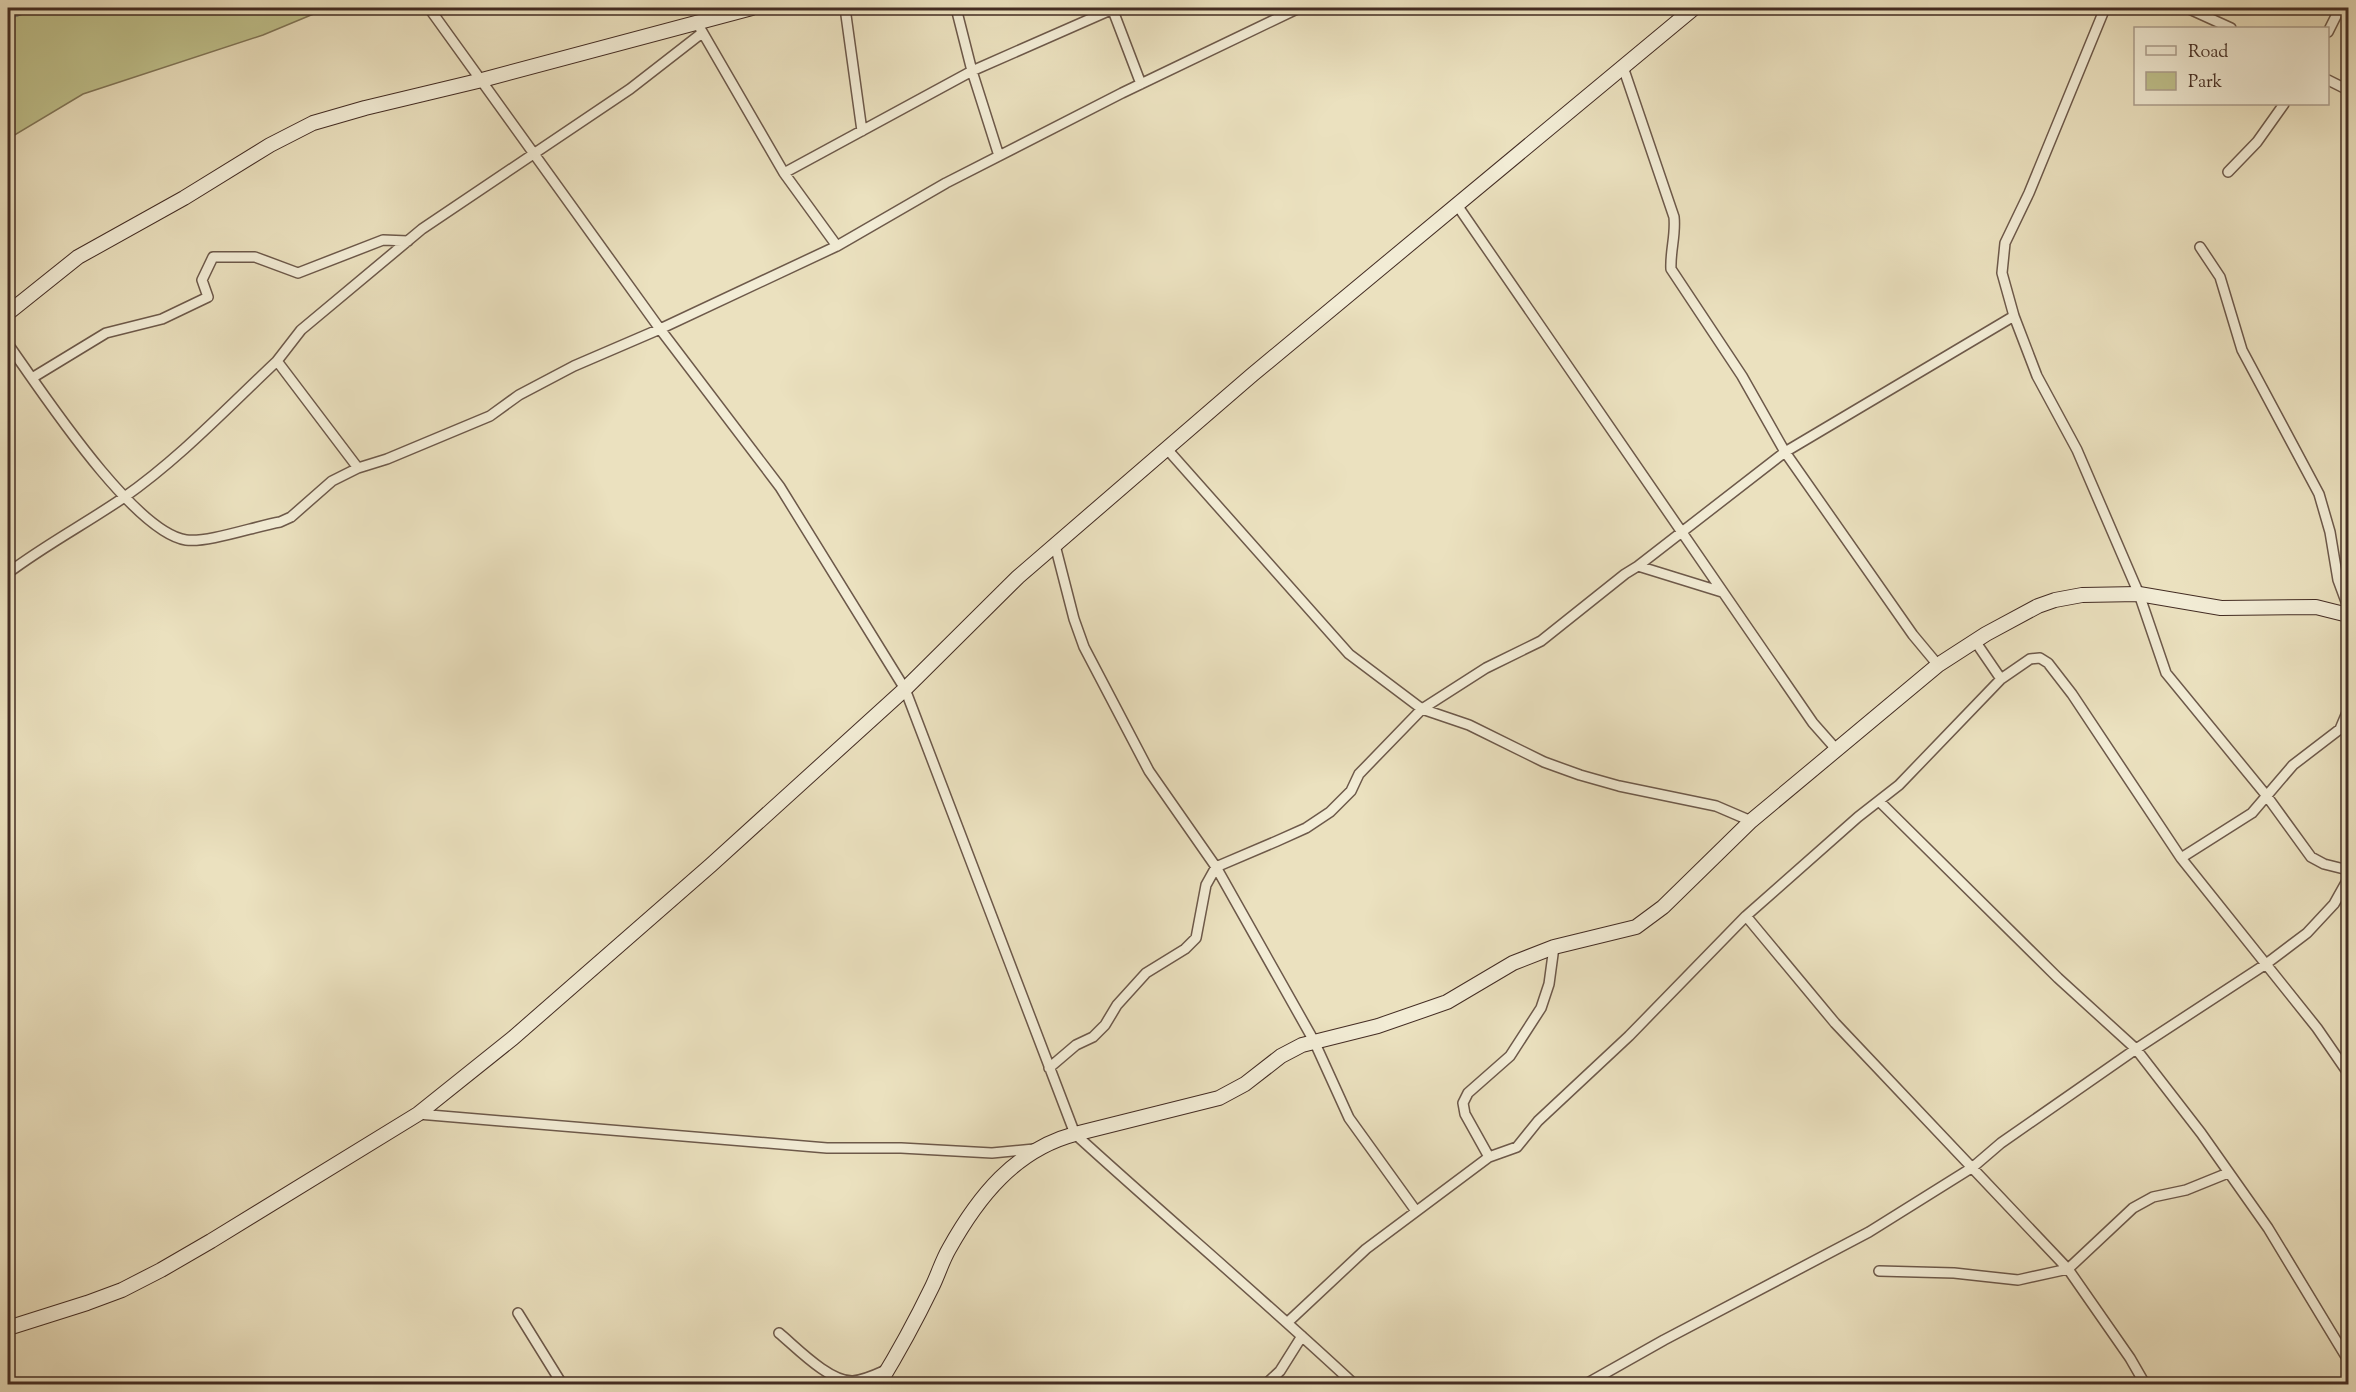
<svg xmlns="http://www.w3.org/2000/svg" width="2356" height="1392" font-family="'Sorts Mill Goudy',serif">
<rect width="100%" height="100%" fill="#ebe1bf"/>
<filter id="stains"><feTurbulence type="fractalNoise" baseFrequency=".00333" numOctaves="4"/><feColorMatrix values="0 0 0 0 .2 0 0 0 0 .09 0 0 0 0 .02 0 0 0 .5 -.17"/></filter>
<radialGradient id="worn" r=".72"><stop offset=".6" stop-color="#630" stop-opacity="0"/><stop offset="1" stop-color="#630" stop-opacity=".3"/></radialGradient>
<!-- green -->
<path fill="#bfc18c" stroke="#817658" stroke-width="1.5" d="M40 8H328L263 35 83 94 8 139V19Z"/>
<!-- water -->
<path fill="#9abcb9" stroke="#77827d" stroke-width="1.5" d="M8 8H40L8 19Z"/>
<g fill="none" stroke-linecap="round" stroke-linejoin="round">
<!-- street casing -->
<g stroke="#6d594a" stroke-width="12">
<path id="street" d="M429 8 660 329 780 487 905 689 1075 1134C1167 1218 1263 1299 1354 1384
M845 8 862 131
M1112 8 1141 84
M2105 8 2029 193 2005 243 2002 273 2014 316 2037 376 2077 450 2139 594 2166 673 2266 795 2311 857 2324 864 2348 870
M2187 8 2231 28
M700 28 784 173 972 71 956 8
M2328 32 2340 8
M702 33 630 89 422 229 301 330 277 361 358 468 387 459 490 416 519 395 574 366 660 329 837 246 946 183 1122 93 1299 8
M1623 67 1674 217C1676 235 1670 251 1671 269L1742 376 1785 452 1913 635 1938 665
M2328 80 2348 90
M999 156 972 71 1113 9
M2228 172 2257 142 2284 104
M784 173 837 246
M1457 205 1813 723 1836 749
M2200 247 2220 277 2242 350 2319 494 2330 532 2338 580 2348 607
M8 344C40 389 133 532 186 540 208 543 256 526 280 522L291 517 332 481 358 468
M32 378 106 333 162 319 208 297 202 280 213 257H255L298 273 383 240 408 241
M1167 449 1349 654 1422 709 1469 725 1544 762 1580 775 1619 786 1716 806 1751 821
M1055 545 1074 619 1084 647 1149 771 1216 867 1314 1041 1349 1118 1416 1211
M1638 566 1785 452 2014 316
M8 573C45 545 85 524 123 498 179 459 227 408 277 361
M1975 641 2001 679 2030 659 2040 658 2048 663 2072 694 2181 858 2317 1028 2348 1073
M1880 802 2058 978 2136 1049 2201 1133 2268 1228 2348 1360
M2181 858 2252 813 2293 765 2340 729 2348 710
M1746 916 1835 1023 2068 1269 2130 1358 2145 1384
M1049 1068 1076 1045 1093 1037 1105 1025 1117 1005 1146 973 1185 949 1196 938 1206 885 1216 867 1277 841 1306 828 1330 812 1351 791 1359 774 1422 709 1486 668 1541 641 1625 574 1638 566 1722 592
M418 1114 827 1148H901L992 1153 1034 1149
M1489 1157 1465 1114 1463 1103 1468 1093 1510 1056 1541 1008 1549 984 1554 947
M1879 1271 1954 1273 2018 1280 2068 1269 2133 1208 2153 1197 2186 1190 2228 1173
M518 1313 562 1384
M1288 1322 1366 1249 1489 1157 1517 1147 1538 1121 1629 1036 1746 916 1858 817 1899 785 2001 679
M779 1333C796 1347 829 1382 853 1381 865 1380 877 1374 888 1369
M1266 1384 1280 1371 1302 1336
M1586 1384 1664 1340 1869 1232 1973 1167 2001 1143 2136 1049 2266 964 2307 933 2334 904 2348 879"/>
</g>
<!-- secondary casing -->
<g stroke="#432c23" stroke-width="16">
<path id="secondary" d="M8 313 78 257 184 198 270 145 313 123 365 108 482 80 752 8
M8 1328 87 1303 122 1290 161 1270 211 1241 418 1114 513 1038 711 865 905 689 1018 577 1252 375 1694 8
M879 1384C898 1353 916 1320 932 1287 938 1275 942 1261 949 1249 978 1197 1015 1150 1075 1134L1219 1098 1245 1084 1281 1056 1302 1045 1378 1026 1447 1002 1513 963 1554 947 1636 927 1663 907 1751 821 1938 665 1986 634 2038 606 2055 600 2082 595 2139 594 2221 608 2316 607 2348 615"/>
</g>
<!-- street -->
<use href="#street" stroke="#f2ecd5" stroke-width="9"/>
<!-- secondary -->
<use href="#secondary" stroke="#f2ecd5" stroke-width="14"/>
</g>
<!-- margin -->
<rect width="2356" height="1392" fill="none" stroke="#ebe1bf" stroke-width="30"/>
<rect x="9" y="9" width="2338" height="1374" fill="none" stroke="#432c23" stroke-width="3"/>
<rect x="15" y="15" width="2326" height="1362" fill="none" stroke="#432c23" stroke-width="1.5"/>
<!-- legend -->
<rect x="2134" y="27" width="195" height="78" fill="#f2ecd5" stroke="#ac9f8e" stroke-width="1.5"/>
<rect x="2146" y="46" width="30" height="9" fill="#f2ecd5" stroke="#ac9f8e" stroke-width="1.5"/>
<text x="2188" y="57" font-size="18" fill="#432c23">Road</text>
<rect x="2146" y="72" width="30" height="18" fill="#bfc18c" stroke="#ac9f8e" stroke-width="1.5"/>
<text x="2188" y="87" font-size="18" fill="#432c23">Park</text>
<rect width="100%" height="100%" filter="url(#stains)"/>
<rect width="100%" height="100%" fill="url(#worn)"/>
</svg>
